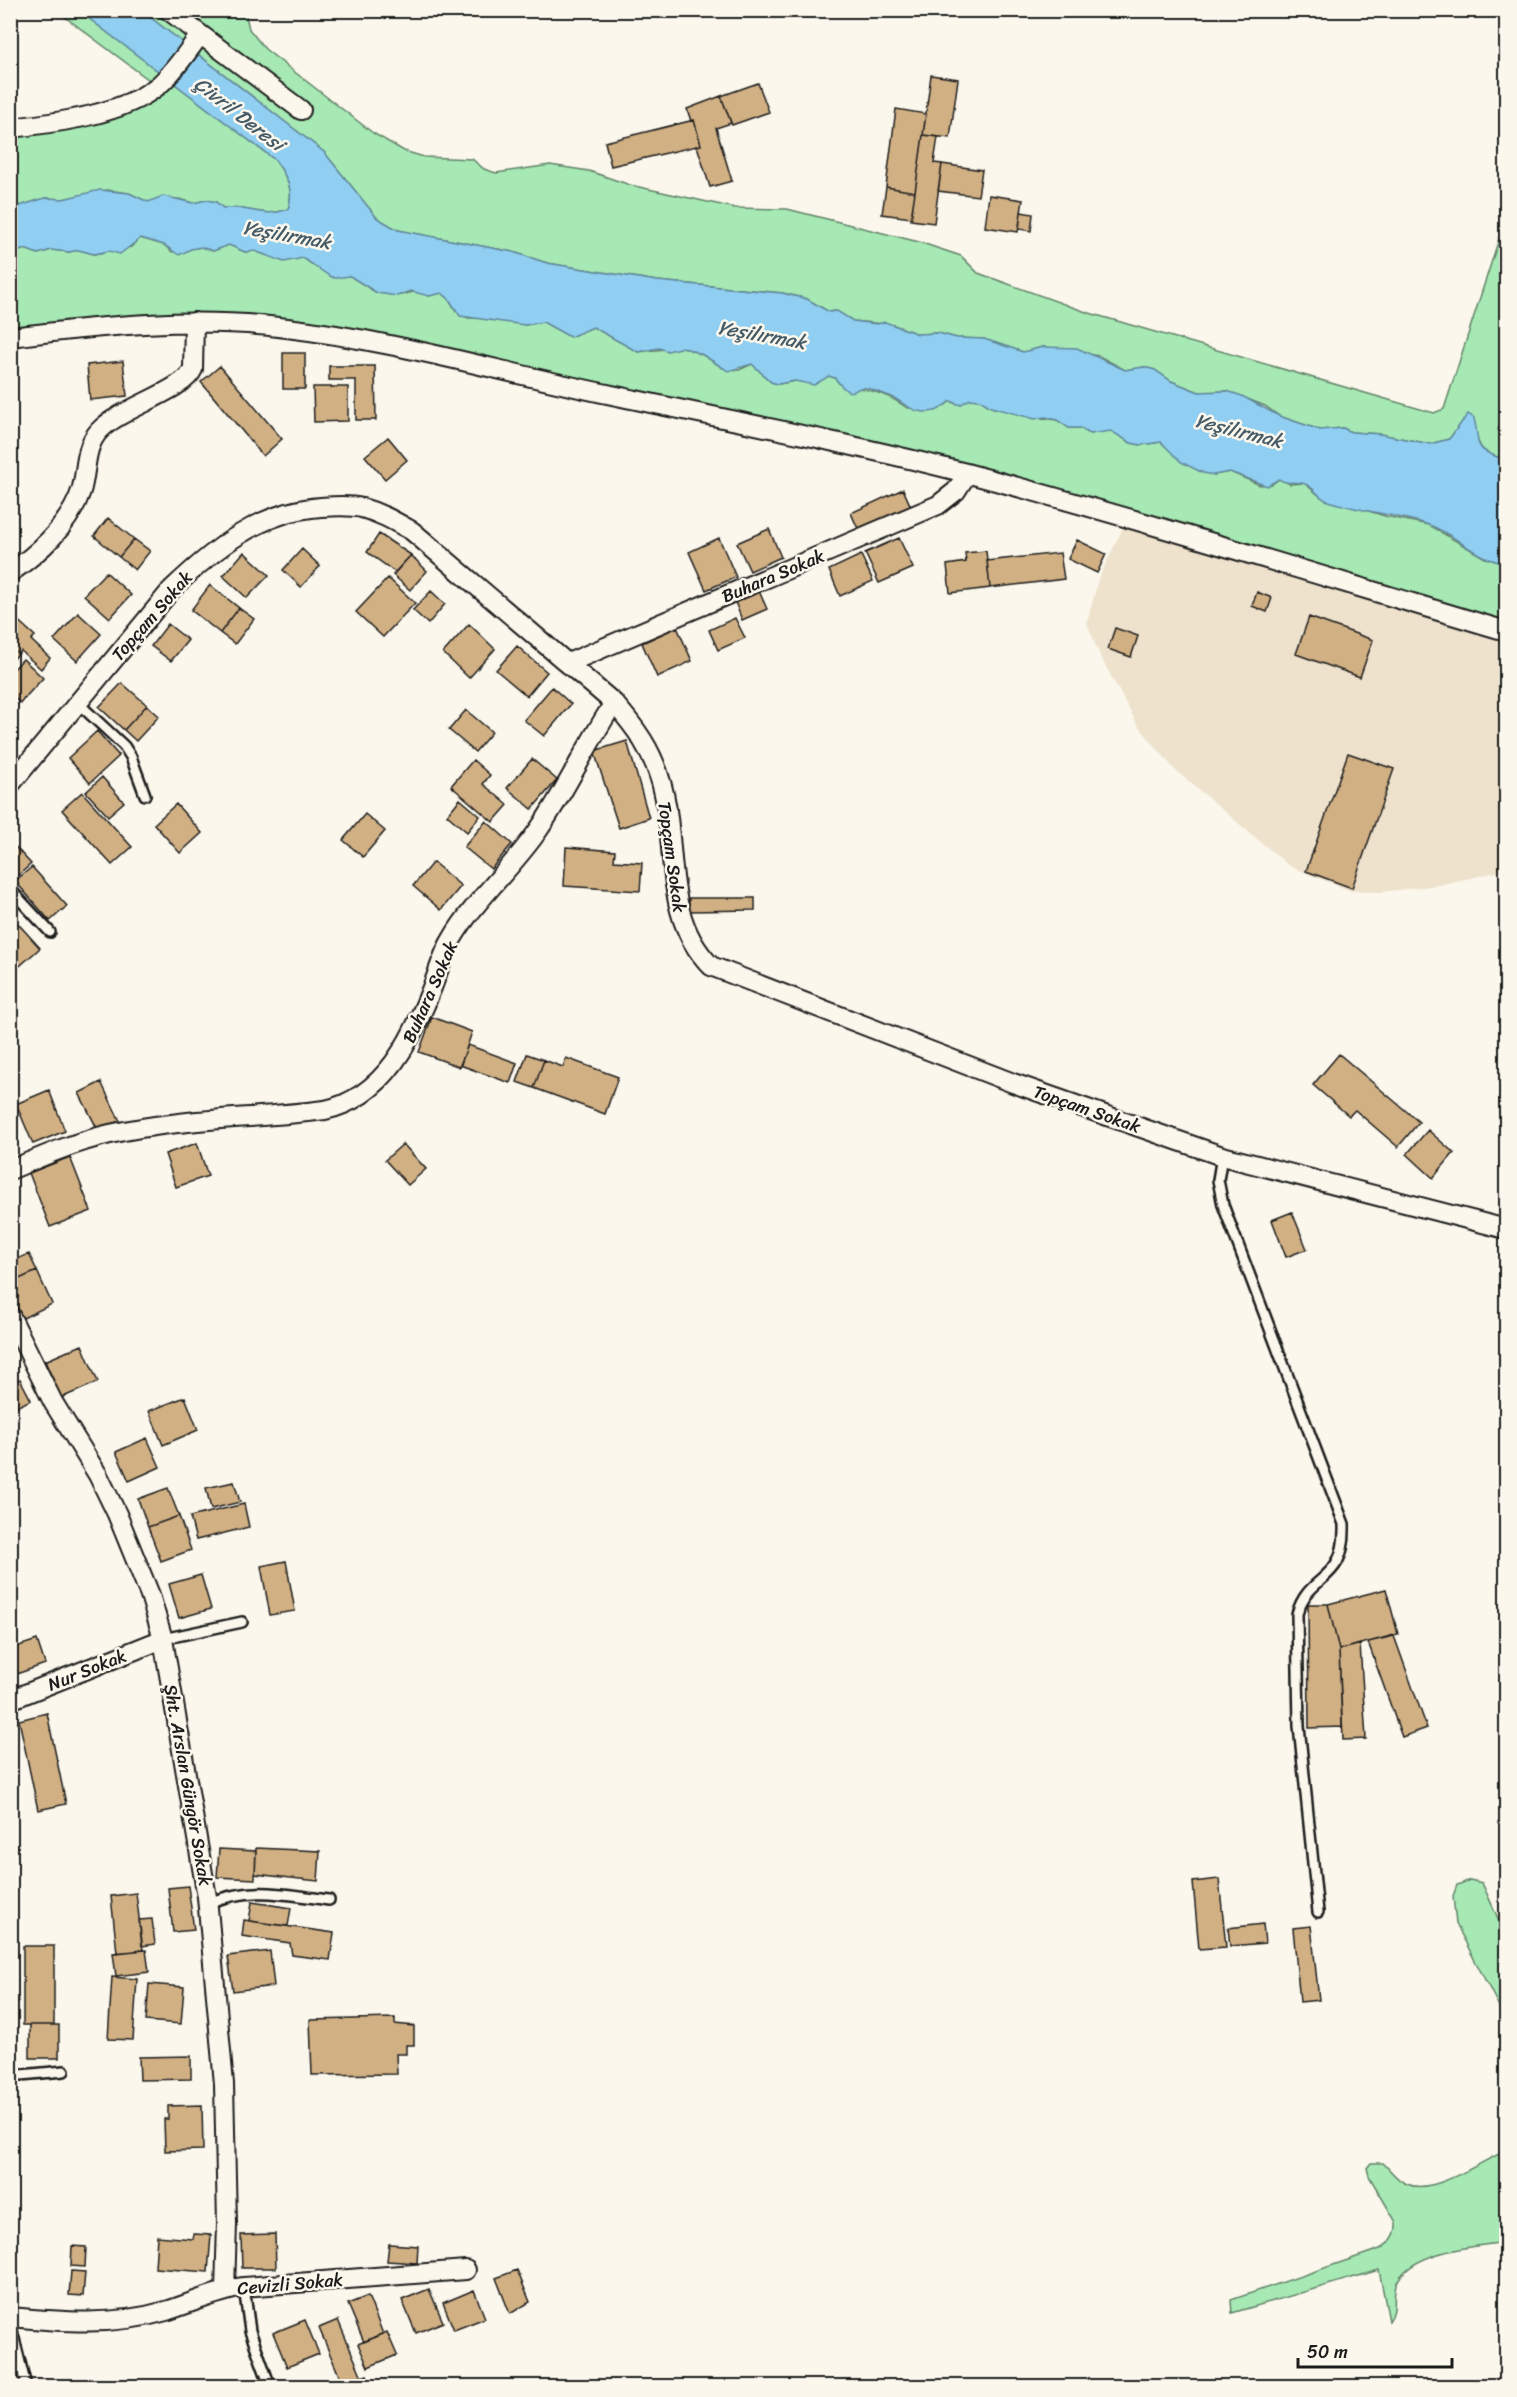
<svg xmlns="http://www.w3.org/2000/svg" width="1517" height="2397" font-family="Sriracha,sans-serif">
<rect width="100%" height="100%" fill="#fbf7ec"/>
<filter id="ink" filterUnits="userSpaceOnUse"><feTurbulence type="fractalNoise" baseFrequency=".0167" numOctaves="2"/><feDisplacementMap in="SourceGraphic" scale="12" xChannelSelector="R" yChannelSelector="G"/><feConvolveMatrix kernelMatrix="1 2 1 2 8 2 1 2 1" color-interpolation-filters="sRGB"/></filter>
<g filter="url(#ink)">
<!-- built -->
<path fill="#eee2cd" d="M1127 519 1506 631V870L1439 885 1381 892 1351 891 1289 866 1174 769 1137 724 1100 656 1087 623 1098 580Z"/>
<!-- green -->
<path fill="#a6e9b4" stroke="#618268" stroke-width="1.5" d="M57 11H79L275 160C286 175 295 190 288 209 263 219 247 205 223 208L216 202 207 200 193 203 179 199 148 202 129 193 107 190 63 199 45 198 11 209 10 128 43 124 157 86Z
M142 11H245L249 29 265 49 373 133 404 151 424 157 472 159 484 169 496 173 550 165 589 171 630 185 735 208 787 209 919 242 961 256 978 273 1086 312 1434 413 1444 409 1506 217V397L1498 430 1506 433V460C1468 448 1484 443 1468 415L1449 439 1430 444 1380 434 1351 432 1343 428 1320 430 1279 416 1265 406 1227 391 1199 392 1171 381 1155 370 1144 367 1125 370 1099 356 1043 347 1023 352 984 339 957 338 938 333 918 334 894 325 853 321 835 311 829 312 807 299 783 293 657 281 547 263 513 252 398 230 377 218 324 152Z
M140 238 164 245 172 252 201 247 213 251 229 245 245 252 255 251 279 260 303 258 317 268 350 276 377 293 401 295 418 291 429 296 442 293 449 299 456 311 468 318H487L525 325 543 322 570 337 593 327 638 352 683 347 703 355 723 368 739 370 752 364 771 382 778 384 829 376 835 378 839 383C865 390 885 391 907 408L945 405 951 401 956 404 970 399 981 400 991 407 1026 416 1057 420 1069 428H1080L1090 434 1111 430 1131 443 1141 445 1161 442 1175 455 1214 475 1230 472 1260 485 1272 484 1279 479 1290 484 1304 483 1320 496 1385 516 1429 525 1485 558 1506 563V631L967 474 286 327 11 337 10 254 25 249 38 254 51 250 69 252 79 250 94 254 131 247Z
M1470 1880 1482 1883 1506 1936V2020L1456 1924 1453 1896 1457 1885Z
M1506 2151V2242C1476 2246 1408 2251 1396 2285 1392 2297 1398 2310 1389 2321L1379 2270 1232 2313 1231 2300 1380 2249C1391 2242 1397 2235 1396 2222L1369 2176 1367 2168 1371 2163H1383C1391 2170 1396 2180 1407 2184 1433 2196 1480 2161 1506 2151Z"/>
<!-- water -->
<path fill="#90cff1" stroke="#62879c" stroke-width="1.5" d="M79 11H142L324 152 377 218 398 230 513 252 547 263 657 281 782 293 807 299 829 312 837 311 853 321 877 324 885 322 918 334 938 333 957 338 984 339 1023 352 1043 347 1077 348 1125 370 1144 367 1155 370 1171 381 1199 392 1227 391 1242 396 1279 416 1320 430 1343 428 1351 432 1380 434 1430 444 1449 439 1468 414 1474 418C1481 448 1472 449 1506 460V563C1477 561 1456 534 1429 525 1398 514 1358 512 1326 500 1318 497 1314 487 1305 484 1296 480 1288 486 1279 479L1267 486 1230 472 1214 475 1203 473 1181 462 1161 442 1141 445 1131 443 1111 431 1090 434 1080 428H1069L1057 420 1045 417 1035 419 991 407 980 400 970 399 960 405 951 401C945 404 941 410 935 411 913 415 908 405 892 397 885 394 877 392 870 389 852 382 856 406 835 378L829 376 814 385 795 381 778 384 771 382 752 364 728 371 703 355 683 347 668 351 659 348 638 352 593 327 570 337 543 322 525 325 460 316 449 299 442 293 429 296 410 291 397 296 377 293 350 276 334 278 328 275 303 258 284 262 255 251 245 252 229 245 213 251 201 247 191 249 179 255 164 245 141 238 120 254 109 251 94 254 79 250 69 252 51 250 38 254 25 249 11 254 10 209 45 198 63 199 100 190 129 193 148 202 163 196 193 203 207 200 216 202 223 208C247 205 263 219 288 209 295 190 286 175 275 160Z"/>
<!-- building -->
<path fill="#d1b084" stroke="#1c1c1c" stroke-width="1.5" d="M931 75 958 79 950 138 923 135Z
M758 83 769 112 732 125 721 96Z
M721 96 731 123 716 128 732 181 710 187 697 146 701 145 694 120 691 121 687 109Z
M896 109 926 114 915 192 886 187Z
M694 120 701 145 611 166 605 142Z
M923 135 938 137 934 163 942 164 934 223 911 220Z
M942 164 982 170 978 196 938 191Z
M886 187 915 192 911 218 882 214Z
M989 195 1023 200 1018 232 985 227Z
M1021 212 1033 214 1031 231 1019 229Z
M283 353H305V389H283Z
M123 361 127 396 90 400 87 365Z
M220 366 282 439 263 456 201 382Z
M329 366H375L376 420H356V380H329Z
M313 387H348V421L314 422Z
M388 437 407 460 385 479 365 456Z
M903 489 911 507 859 531 851 513Z
M108 518 134 539 119 557 94 536Z
M769 529 781 557 750 571 737 543Z
M379 534 411 555 395 572 367 552Z
M719 538 736 577 706 590 689 552Z
M899 538 913 568 879 583 865 553Z
M134 539 150 551 135 570 119 557Z
M1077 540 1106 554 1097 573 1068 559Z
M302 549 320 566 301 587 283 570Z
M986 551 990 588 950 593 947 565 966 562 965 553Z
M244 552 269 575 247 598 223 576Z
M1060 553 1064 579 990 588 987 561Z
M411 555 427 571 410 590 393 575Z
M861 555 873 581 840 596 829 570Z
M106 572 131 595 110 618 84 595Z
M388 578 415 603 383 637 356 612Z
M210 585 239 608 220 633 191 610Z
M431 591 445 604 428 624 413 610Z
M759 591 767 609 742 620 735 602Z
M1257 592 1272 598 1267 612 1252 606Z
M239 608 254 619 235 644 220 633Z
M78 613 101 634 77 661 54 640Z
M13 616 35 636 31 640 50 658 41 669 21 651 18 654 10 647Z
M1309 617 1373 640 1360 677 1296 654Z
M735 618 745 638 718 650 709 630Z
M168 624 188 640 171 661 151 646Z
M469 624 495 649 469 678 443 653Z
M677 627 692 661 657 677 642 643Z
M1115 628 1138 636 1131 657 1108 649Z
M517 646 547 672 527 696 496 670Z
M10 647 18 654 10 663Z
M23 659 43 678 20 703 10 694V673Z
M122 683 147 705 124 730 99 707Z
M552 687 571 704 544 736 524 720Z
M147 705 159 716 136 741 124 730Z
M466 710 492 732 475 752 449 730Z
M97 731 119 756 90 783 68 758Z
M627 741 649 818 619 828 594 751Z
M1348 753 1394 769 1352 888 1306 871Z
M532 759 557 780 532 809 507 788Z
M473 760 490 775 483 784 508 805 493 822 451 786Z
M102 777 124 802 108 816 86 792Z
M82 792 132 847 112 865 62 810Z
M460 799 480 816 467 832 447 815Z
M176 804 202 833 180 853 154 824Z
M365 814 385 831 363 857 343 840Z
M486 821 512 844 491 869 464 847Z
M10 841 31 864 13 880 10 877Z
M566 847 615 851 614 861 642 863 640 891 564 886Z
M433 862 461 886 441 910 413 886Z
M32 867 67 906 50 921 15 881Z
M689 898H755V910L689 911Z
M12 917 40 948 13 972 10 969Z
M432 1017 472 1032 460 1067 419 1052Z
M468 1045 517 1063 510 1083 460 1065Z
M527 1054 544 1060 534 1088 517 1082Z
M1339 1054 1419 1122 1398 1147 1355 1110 1349 1116 1313 1085Z
M566 1058 618 1077 605 1114 534 1088 544 1060 563 1067Z
M101 1082 120 1121 97 1128 79 1093Z
M49 1090 65 1131 33 1144 16 1104Z
M1428 1130 1454 1153 1433 1178 1407 1154Z
M197 1143 208 1176 176 1187 165 1154Z
M403 1144 426 1169 408 1185 385 1160Z
M70 1157 91 1211 50 1227 29 1173Z
M1292 1212 1307 1249 1286 1257 1272 1220Z
M29 1254 37 1271 10 1283V1262Z
M37 1271 52 1304 21 1319 10 1296V1283Z
M82 1345 98 1382 61 1398 45 1361Z
M20 1379 31 1400 10 1410V1383Z
M185 1397 198 1430 163 1445 149 1411Z
M147 1438 160 1467 129 1481 116 1452Z
M234 1482 240 1502 211 1509 206 1488Z
M168 1488 179 1516 148 1527 138 1499Z
M244 1504 249 1527 196 1540 190 1517Z
M179 1516 191 1550 161 1561 148 1527Z
M286 1561 295 1611 270 1615 261 1566Z
M201 1575 211 1609 179 1618 169 1584Z
M1386 1589 1398 1634 1339 1650 1328 1604Z
M1308 1604H1328L1339 1650 1342 1727 1309 1728Z
M1394 1636 1427 1728 1402 1737 1368 1642Z
M37 1640 45 1664 11 1676 10 1649Z
M1360 1644 1366 1739 1343 1740 1339 1650Z
M47 1713 66 1804 38 1810 19 1720Z
M256 1848 320 1851 318 1881 255 1874Z
M219 1849 256 1851 255 1879 217 1877Z
M1219 1879 1226 1947 1199 1949 1193 1882Z
M188 1886 194 1930 173 1932 168 1888Z
M136 1893 143 1950 117 1953 111 1896Z
M252 1902 291 1908 288 1926 249 1921Z
M152 1919 155 1944 142 1946 139 1920Z
M244 1920 334 1933 330 1960 292 1955 290 1943 242 1936Z
M1263 1924 1265 1943 1230 1946 1228 1928Z
M1311 1926 1319 2000 1300 2002 1293 1928Z
M23 1946H54V2025H23Z
M146 1950 149 1972 116 1976 113 1953Z
M270 1951 274 1986 233 1991 228 1956Z
M10 1954H13V2025H10Z
M112 1977 137 1979 133 2040 108 2039Z
M149 1984 184 1987 181 2024 146 2021Z
M395 2018V2024L414 2026V2045H406V2054H396L397 2074 312 2075 310 2020Z
M10 2025H13V2058H10Z
M30 2025H59V2058H30Z
M191 2056V2079L140 2080 139 2057Z
M202 2105 203 2150 165 2151 164 2119H168V2106Z
M194 2234 211 2235 208 2272 155 2268 157 2236 193 2239Z
M275 2234 276 2268H242L241 2235Z
M389 2244 418 2246 417 2263 387 2261Z
M72 2246 86 2247 85 2267 71 2266Z
M517 2270 530 2302 510 2314 496 2278Z
M71 2271 85 2272 83 2296 69 2295Z
M429 2289 443 2322 416 2333 402 2300Z
M474 2290 485 2318 454 2330 443 2303Z
M368 2296 383 2334 364 2342 348 2304Z
M305 2320 319 2354 287 2367 273 2333Z
M338 2320 362 2377 343 2385 319 2328Z
M387 2332 397 2355 368 2367 358 2344Z
M367 2375 371 2386H339Z"/>
<g fill="none" stroke-linecap="round" stroke-linejoin="round">
<!-- service casing -->
<g stroke="#1c1c1c" stroke-width="14">
<path id="service" d="M78 703 124 746 131 757 145 795
M10 889 50 932
M1222 1156 1218 1180 1223 1205 1344 1524C1346 1585 1309 1571 1297 1614L1299 1726 1318 1912
M163 1639 242 1622
M208 1903C253 1886 282 1894 329 1900
M10 2076 64 2071
M244 2287 250 2331 270 2386
M10 2323 26 2386"/>
</g>
<!-- minor casing -->
<g stroke="#1c1c1c" stroke-width="22">
<path id="minor" d="M168 10 301 110
M10 128C56 123 123 115 159 85 175 71 187 52 200 35
M10 337C102 326 195 316 287 328 397 341 504 373 612 395 730 420 849 443 966 473 1147 521 1327 578 1506 631
M10 573C40 552 69 526 81 491 87 472 84 447 99 431 120 408 184 391 193 369L194 322
M568 663 938 505 956 491 967 474
M10 785 172 589C214 549 260 511 321 507 335 506 349 505 362 508 381 513 396 522 412 531L614 703C636 728 652 750 661 782 679 844 661 916 711 966L1013 1083 1222 1156 1506 1229
M10 1170C43 1156 75 1142 110 1134 181 1118 254 1119 325 1110 385 1097 413 1038 433 985 439 970 443 953 452 939 475 900 511 869 537 832 566 791 586 745 614 703
M10 1315 53 1402 98 1475 117 1514 150 1595 163 1639 207 1897 224 2084 227 2224 225 2290
M10 1700 163 1639
M10 2317C62 2322 115 2326 166 2311 192 2303 217 2291 244 2287L466 2270"/>
</g>
<!-- service -->
<use href="#service" stroke="#fbf7ec" stroke-width="9"/>
<!-- minor -->
<use href="#minor" stroke="#fbf7ec" stroke-width="18"/>
</g>
</g>
<g text-anchor="middle" dominant-baseline="central" stroke-width="5" stroke-linejoin="round" paint-order="stroke">
<!-- street labels -->
<g font-size="18" fill="#1c1c1c" stroke="#fbf7ec">
<text transform="translate(773 576) rotate(-23)">Buhara Sokak</text>
<text transform="translate(152 616) rotate(-49)">Topçam Sokak</text>
<text transform="translate(672 857) rotate(82)">Topçam Sokak</text>
<text transform="translate(430 992) rotate(-66)">Buhara Sokak</text>
<text transform="translate(1087 1109) rotate(19)">Topçam Sokak</text>
<text transform="translate(87 1670) rotate(-22)">Nur Sokak</text>
<text transform="translate(188 1785) rotate(80)">Şht. Arslan Güngör Sokak</text>
<text transform="translate(290 2284) rotate(-5)">Cevizli Sokak</text>
</g>
<!-- water labels -->
<g font-size="20" font-style="italic" fill="#455b67" stroke="#fbf7ec">
<text transform="translate(239 114) rotate(38)">Çivril Deresi</text>
<text transform="translate(287 235) rotate(10)">Yeşilırmak</text>
<text transform="translate(762 335) rotate(10)">Yeşilırmak</text>
<text transform="translate(1239 431) rotate(14)">Yeşilırmak</text>
</g>
</g>
<!-- margin -->
<rect width="1517" height="2397" fill="none" stroke="#fbf7ec" stroke-width="36"/>
<rect x="18" y="18" width="1481" height="2361" fill="none" stroke="#1c1c1c" stroke-width="2" filter="url(#ink)"/>
<!-- scale -->
<path d="M1298 2358v9h154v-9" fill="none" stroke="#1c1c1c" stroke-width="3"/>
<text x="1307" y="2358" font-size="18" fill="#1c1c1c" stroke="#fbf7ec" stroke-width="4.5" paint-order="stroke">50 m</text>
</svg>
